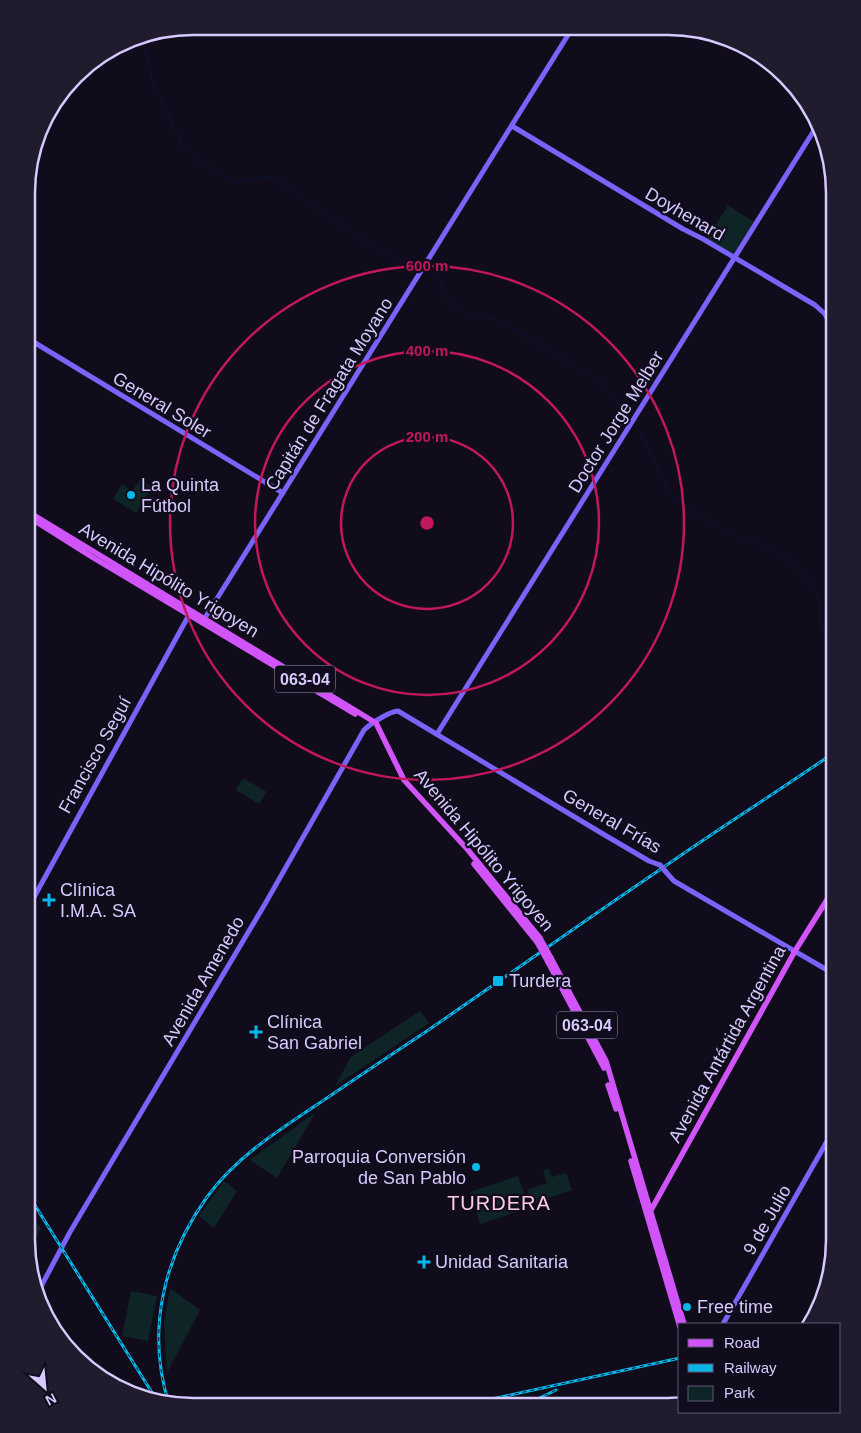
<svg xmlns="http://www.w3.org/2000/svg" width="861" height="1433" font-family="Arial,sans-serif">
<rect width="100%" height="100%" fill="#110c1c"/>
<!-- green -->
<path fill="#0f2426" d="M728 205 754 222 733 255 707 239Z
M140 480 152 487 136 513 113 499 122 484 132 491Z
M243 778 267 792 259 804 236 790Z
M420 1011 429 1023 335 1086 351 1057Z
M316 1112 277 1178 250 1160Z
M549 1169 552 1177 566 1173 572 1190 531 1204 527 1190 547 1183 543 1170Z
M518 1176 529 1208 480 1224 470 1192Z
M224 1181 237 1191 214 1228 199 1216Z
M26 1204 41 1229 32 1242 26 1239Z
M170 1288 200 1310 167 1373 164 1323Z
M131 1291 157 1296 148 1341 122 1336Z"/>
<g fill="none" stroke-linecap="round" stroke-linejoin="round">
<!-- stream -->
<path stroke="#0a1537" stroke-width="1" d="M142 36 153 83 186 152
M191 156 232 181 237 182 270 176 274 178 365 241 407 264 421 269
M425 270C444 274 442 291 451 303 460 315 492 317 506 324L600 382 617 402 625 420 629 423
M633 426 640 431 669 492 677 503 732 534 766 546 784 556 799 570 814 590 819 599 822 630 826 636 835 640"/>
<!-- secondary -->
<path stroke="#7a63fa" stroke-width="5" d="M512 126 683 229 703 239 815 305 825 314 835 334
M27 338 283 493
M203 621 573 27
M437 734 818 124
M666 872 674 881 834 974
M27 910 190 613
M37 1294 70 1232 265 904 364 730C370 724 390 711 398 711L603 834 649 861 660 865
M723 1324 834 1129"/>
<!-- primary -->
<path stroke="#d154f9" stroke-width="5.5" d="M27 511 376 723 404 780 468 850 540 938
M27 516 92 557 355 714
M474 864 537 942
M551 958 606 1061 684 1324
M548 962 604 1068
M608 1085 616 1109
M631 1161 680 1327
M650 1212 795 951 835 887
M676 1405 680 1399"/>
<!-- rail casing -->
<g stroke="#08b7ea" stroke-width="3">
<path id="rail" d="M26 1191 156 1399
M169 1404C146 1332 163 1258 207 1197 237 1156 279 1130 321 1102 355 1079 389 1056 424 1033 503 979 581 923 661 869 718 829 777 792 835 752
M460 1406 680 1358
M523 1406 556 1390"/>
</g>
<!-- rail -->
<use href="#rail" stroke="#110c1c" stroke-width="1" stroke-dasharray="4" stroke-linecap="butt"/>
<!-- secondary-bridge -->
<path stroke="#7a63fa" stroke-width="5" d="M660 865 666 872"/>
<!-- primary-bridge -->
<path stroke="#d154f9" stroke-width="5.5" d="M540 938 551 958
M537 942 548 962"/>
</g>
<!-- distance rings -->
<g fill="none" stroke="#c2185b" stroke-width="2.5">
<circle cx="427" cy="523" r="86"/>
<circle cx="427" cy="523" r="172"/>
<circle cx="427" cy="523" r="257"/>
</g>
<!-- markers -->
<g fill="#08b7ea" stroke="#110c1c" stroke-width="2">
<circle cx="131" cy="495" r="5"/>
<path d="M46.5 892.5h5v5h5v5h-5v5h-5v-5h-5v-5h5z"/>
<rect x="492" y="975" width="12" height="12" rx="2.5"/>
<path d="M253.5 1024.5h5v5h5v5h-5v5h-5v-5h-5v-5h5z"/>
<circle cx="476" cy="1167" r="5"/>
<path d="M421.5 1254.5h5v5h5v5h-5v5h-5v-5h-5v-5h5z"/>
<circle cx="687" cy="1307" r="5"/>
</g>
<g text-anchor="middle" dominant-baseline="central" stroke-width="4.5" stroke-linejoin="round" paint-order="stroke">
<!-- shield labels -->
<g fill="#110c1c" stroke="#9b90ba" stroke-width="1">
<rect x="275" y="665.5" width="60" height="27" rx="4"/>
<rect x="557" y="1011.5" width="60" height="27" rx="4"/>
</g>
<g font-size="16" font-weight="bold" fill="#d6c9fd">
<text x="305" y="679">063-04</text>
<text x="587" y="1025">063-04</text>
</g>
<!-- street labels -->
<g font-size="18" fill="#d6c9fd" stroke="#110c1c">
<text transform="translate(685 214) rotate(30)">Doyhenard</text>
<text transform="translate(329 394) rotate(-58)">Capitán de Fragata Moyano</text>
<text transform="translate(162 405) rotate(31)">General Soler</text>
<text transform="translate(616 422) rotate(-58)">Doctor Jorge Melber</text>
<text transform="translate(169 580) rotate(31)">Avenida Hipólito Yrigoyen</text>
<text transform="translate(95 755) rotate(-61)">Francisco Seguí</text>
<text transform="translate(612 821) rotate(30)">General Frías</text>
<text transform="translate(484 850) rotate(50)">Avenida Hipólito Yrigoyen</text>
<text transform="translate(203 981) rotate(-60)">Avenida Amenedo</text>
<text transform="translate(727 1044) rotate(-61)">Avenida Antártida Argentina</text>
<text transform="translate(767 1220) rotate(-60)">9 de Julio</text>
</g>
<!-- poi labels -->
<g font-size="18" fill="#d6c9fd" stroke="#110c1c" text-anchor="start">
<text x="141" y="485">La Quinta<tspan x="141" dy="21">Fútbol</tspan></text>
<text x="60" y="890">Clínica<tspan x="60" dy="21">I.M.A. SA</tspan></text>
<text x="509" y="981">Turdera</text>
<text x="267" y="1022">Clínica<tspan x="267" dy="21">San Gabriel</tspan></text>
<text x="466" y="1157" text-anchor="end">Parroquia Conversión<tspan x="466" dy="21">de San Pablo</tspan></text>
<text x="435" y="1262">Unidad Sanitaria</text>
<text x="697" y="1307">Free time</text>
</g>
<!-- quarter labels -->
<g font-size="20" letter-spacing="1" fill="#fdcbe5" stroke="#110c1c">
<text x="499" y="1203">TURDERA</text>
</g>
</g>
<!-- crop -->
<path d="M0 0H861V1433H0ZM193 35H668A158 158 0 0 1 826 193V1240A158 158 0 0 1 668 1398H193A158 158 0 0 1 35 1240V193A158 158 0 0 1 193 35Z" fill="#211b2e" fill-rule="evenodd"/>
<path fill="none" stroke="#d6c9fd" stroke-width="2.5" d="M193 35H668A158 158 0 0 1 826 193V1240A158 158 0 0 1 668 1398H193A158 158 0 0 1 35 1240V193A158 158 0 0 1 193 35Z"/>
<circle cx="427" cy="523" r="8" fill="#c2185b" stroke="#110c1c" stroke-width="2.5"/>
<g font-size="15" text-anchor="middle" font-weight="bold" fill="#c2185b" stroke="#110c1c" stroke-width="4.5" stroke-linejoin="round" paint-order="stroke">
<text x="427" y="271">600 m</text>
<text x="427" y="356">400 m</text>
<text x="427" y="442">200 m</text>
</g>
<!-- legend -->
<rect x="678" y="1323" width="162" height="90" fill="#110c1c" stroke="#605876"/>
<rect x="688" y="1339" width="25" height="8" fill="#d154f9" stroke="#605876"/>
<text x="724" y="1348" font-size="15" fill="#d6c9fd">Road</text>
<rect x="688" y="1364" width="25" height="8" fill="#08b7ea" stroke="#605876"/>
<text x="724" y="1373" font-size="15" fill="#d6c9fd">Railway</text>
<rect x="688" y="1386" width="25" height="15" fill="#0f2426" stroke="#605876"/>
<text x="724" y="1398" font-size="15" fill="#d6c9fd">Park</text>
<!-- north arrow -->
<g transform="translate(45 1388) rotate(153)" stroke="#110c1c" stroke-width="4" paint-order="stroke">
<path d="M0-4L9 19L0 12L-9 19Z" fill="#d6c9fd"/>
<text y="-8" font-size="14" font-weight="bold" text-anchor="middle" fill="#d6c9fd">N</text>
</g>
</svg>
